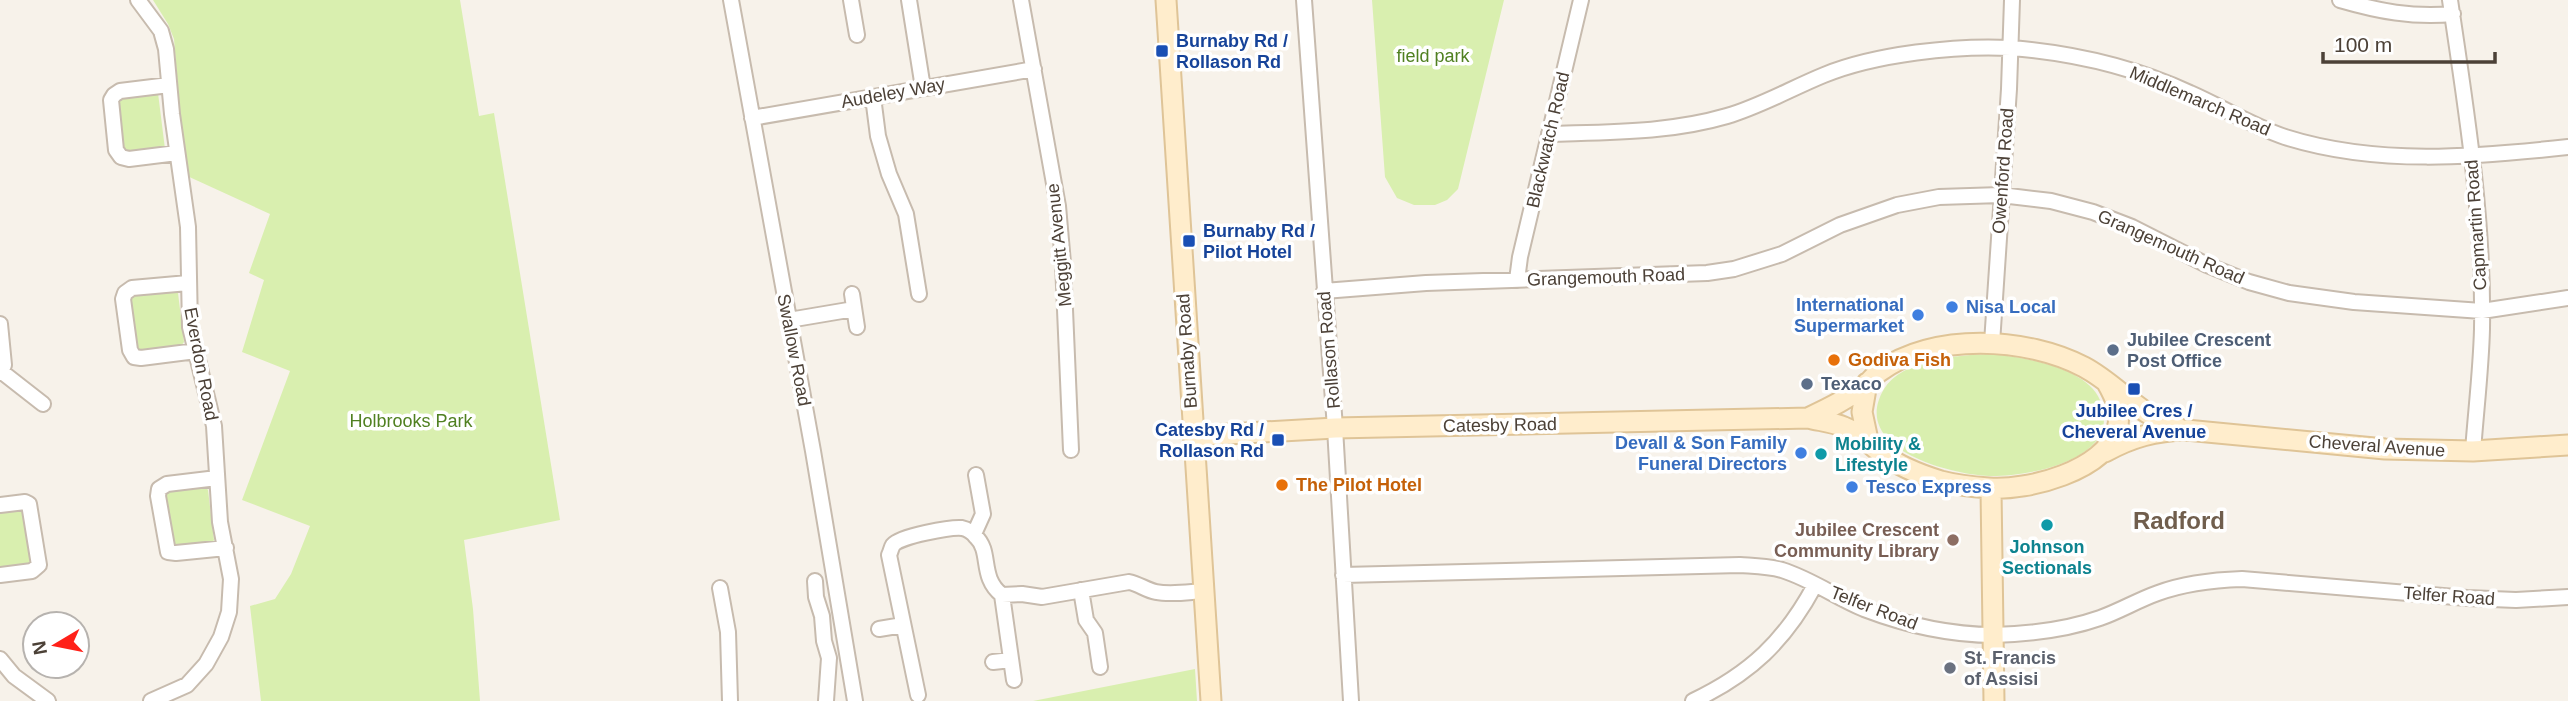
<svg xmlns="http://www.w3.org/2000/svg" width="2568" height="701" font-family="Helvetica,sans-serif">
<rect width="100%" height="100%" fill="#f7f2ea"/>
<!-- green -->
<path fill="#d9efaf" d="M153 0H460L479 116 494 113 560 520 464 540 473 609 480 701H261L250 606 275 599 291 574 310 526 242 500 290 371 242 352 264 280 249 273 270 214 185 175 174 39 168 24Z
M1372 0H1504L1458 189 1447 200 1435 205H1414L1397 198 1385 177Z
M158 93 165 149 126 154 122 150 117 100 120 97Z
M175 290 178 293 184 342 181 346 140 351 135 348 129 298 132 295Z
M1991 354C2023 357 2086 367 2100 400 2125 459 2029 477 1989 476 1948 474 1849 448 1884 389 1902 359 1960 355 1991 354Z
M205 486 208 490 214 540 212 543 174 548 164 495 168 490Z
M23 511 27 515 31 561 29 564 0 568V513Z
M1195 669 1197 701H1033Z"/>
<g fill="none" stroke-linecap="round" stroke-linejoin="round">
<!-- street casing -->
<g stroke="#c7bbae" stroke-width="18">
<path id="street" d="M138 0 161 31 166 49 172 114 188 227 190 327 214 426 220 522 231 579 229 612 221 637 206 664 187 685 151 701
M731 0 813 451 855 701
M851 0 857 35
M909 0 923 88
M1021 0 1058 206 1063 263 1071 450
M1304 0 1335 428 1351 701
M2340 0C2378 11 2413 18 2453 14
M2450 0C2466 108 2484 219 2482 329 2481 369 2476 410 2473 451
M169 85 120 91 114 95 111 100 116 150 121 157 129 159 177 153
M873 97 878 136 889 174 906 214 919 294
M752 118 1034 69
M1549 134C1610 132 1669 133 1727 116 1761 106 1792 88 1824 75 1875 54 1957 45 2011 48 2073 53 2134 67 2190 93 2222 107 2252 126 2285 137 2377 166 2475 157 2568 147
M1517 280 1520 257 1581 0
M188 283 132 288 125 293 123 299 130 350 134 357 141 358 196 351
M1324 291 1426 283 1707 273 1734 269 1782 254 1840 225 1897 205 1939 197 2001 195 2051 201 2093 212 2132 227 2207 265 2249 282 2289 293 2354 302 2482 311 2568 298
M852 294 857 327
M789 320 854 309
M0 324 4 365 0 373
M1992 343 2009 89 2012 0
M2 372 43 404
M217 478 167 484 159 489 158 496 168 552 176 553 226 548
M0 505 25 502 29 504 39 565 32 571 0 575
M974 534 983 514 976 475
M1343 575 1740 565C1754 566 1768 566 1782 570 1811 579 1837 598 1864 609 1906 625 1949 635 1994 635 2030 634 2066 630 2100 618 2120 611 2138 600 2158 593 2185 583 2214 580 2242 579L2467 598 2516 600 2568 597
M815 581 816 597 822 616 824 641 829 658 826 701
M720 588 728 632 730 701
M1081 590 1086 620 1095 633 1100 667
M1002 595 1014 680
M879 629 903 625
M0 659 14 676 48 701
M993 662 1011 660
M918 695 889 555C891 551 891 548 893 545 900 536 951 527 962 528 967 529 973 533 976 537 992 552 979 577 1002 595L1022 594 1042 597 1129 582C1139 584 1146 590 1156 592 1171 595 1188 592 1203 591
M1693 701C1750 674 1785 641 1815 585"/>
</g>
<!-- secondary casing -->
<g stroke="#dfc497" stroke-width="23">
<path id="secondary" d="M1166 0 1211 701
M1867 383 1862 412 1868 440
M1808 418C1829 408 1850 398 1868 383 1872 379 1875 375 1879 372 1933 332 2027 337 2084 367 2118 385 2139 416 2177 427
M1193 436 1335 428 1808 418C1820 421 1833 422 1844 427 1860 433 1870 445 1883 454 1900 467 1921 475 1941 481 1956 485 1974 487 1989 488 2027 491 2105 471 2117 429 2122 412 2115 397 2107 383
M2105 452C2132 437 2155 431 2186 430L2385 449 2473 451 2568 445
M1991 489 1994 701"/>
</g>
<!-- street -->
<use href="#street" stroke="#fff" stroke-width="14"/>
<!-- secondary -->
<use href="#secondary" stroke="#ffedcc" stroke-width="19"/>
</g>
<!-- markers -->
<g fill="#1a4fb4" stroke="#fff" stroke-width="2.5">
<rect x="1155" y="44" width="14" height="14" rx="3.5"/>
<rect x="1182" y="234" width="14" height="14" rx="3.5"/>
<rect x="2127" y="382" width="14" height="14" rx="3.5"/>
<rect x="1271" y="433" width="14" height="14" rx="3.5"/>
</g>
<g fill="#3f7fe0" stroke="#fff" stroke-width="2.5">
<circle cx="1952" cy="307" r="7"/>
<circle cx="1918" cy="315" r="7"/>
<circle cx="1801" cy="453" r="7"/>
<circle cx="1852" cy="487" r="7"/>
</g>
<g fill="#5c6f8a" stroke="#fff" stroke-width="2.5">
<circle cx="2113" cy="350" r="7"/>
<circle cx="1807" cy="384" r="7"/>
</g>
<g fill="#e8710a" stroke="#fff" stroke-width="2.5">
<circle cx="1834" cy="360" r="7"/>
<circle cx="1282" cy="485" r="7"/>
</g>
<g fill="#0f9aa8" stroke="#fff" stroke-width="2.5">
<circle cx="1821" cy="454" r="7"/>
<circle cx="2047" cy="525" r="7"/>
</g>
<circle fill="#8d6e63" stroke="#fff" stroke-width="2.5" cx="1953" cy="540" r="7"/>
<circle fill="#6b7280" stroke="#fff" stroke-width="2.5" cx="1950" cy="668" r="7"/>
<g text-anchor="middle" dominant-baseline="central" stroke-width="7" stroke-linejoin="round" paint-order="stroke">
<!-- transit labels -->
<g font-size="18" font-weight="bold" fill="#164399" stroke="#fff" text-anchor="start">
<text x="1176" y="41">Burnaby Rd /<tspan x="1176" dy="21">Rollason Rd</tspan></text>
<text x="1203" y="231">Burnaby Rd /<tspan x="1203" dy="21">Pilot Hotel</tspan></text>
<text x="2134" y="411" text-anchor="middle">Jubilee Cres /<tspan x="2134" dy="21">Cheveral Avenue</tspan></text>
<text x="1264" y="430" text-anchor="end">Catesby Rd /<tspan x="1264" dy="21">Rollason Rd</tspan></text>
</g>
<!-- park labels -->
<g font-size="18" fill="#508021" stroke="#fff">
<text x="1433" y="56">field park</text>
<text x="411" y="421">Holbrooks Park</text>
</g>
<!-- street labels -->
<g font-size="18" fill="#4c4137" stroke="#fff">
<text transform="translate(893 93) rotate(-10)">Audeley Way</text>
<text transform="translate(2200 101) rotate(23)">Middlemarch Road</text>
<text transform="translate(1548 140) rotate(-77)">Blackwatch Road</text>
<text transform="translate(2003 171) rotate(-86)">Owenford Road</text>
<text transform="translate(2476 225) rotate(-94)">Capmartin Road</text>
<text transform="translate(1059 245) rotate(-96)">Meggitt Avenue</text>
<text transform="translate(2171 247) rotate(24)">Grangemouth Road</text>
<text transform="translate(1606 277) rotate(-2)">Grangemouth Road</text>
<text transform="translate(794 350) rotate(79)">Swallow Road</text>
<text transform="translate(1329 350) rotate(-95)">Rollason Road</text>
<text transform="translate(1187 351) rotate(-94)">Burnaby Road</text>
<text transform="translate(201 364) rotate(79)">Everdon Road</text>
<text transform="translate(1500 425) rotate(-1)">Catesby Road</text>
<text transform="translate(2377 446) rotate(4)">Cheveral Avenue</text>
<text transform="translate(2449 596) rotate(4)">Telfer Road</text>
<text transform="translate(1874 608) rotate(21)">Telfer Road</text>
</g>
<!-- shop labels -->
<g font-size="18" font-weight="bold" fill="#366cbe" stroke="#fff" text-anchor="end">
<text x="1904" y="305">International<tspan x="1904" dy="21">Supermarket</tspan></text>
<text x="1966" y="307" text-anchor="start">Nisa Local</text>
<text x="1787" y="443">Devall &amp; Son Family<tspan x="1787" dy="21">Funeral Directors</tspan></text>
<text x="1866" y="487" text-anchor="start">Tesco Express</text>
</g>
<!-- service labels -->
<g font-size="18" font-weight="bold" fill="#4e5e75" stroke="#fff" text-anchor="start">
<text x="2127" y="340">Jubilee Crescent<tspan x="2127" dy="21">Post Office</tspan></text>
<text x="1821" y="384">Texaco</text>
</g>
<!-- food labels -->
<g font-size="18" font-weight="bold" fill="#c56008" stroke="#fff" text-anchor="start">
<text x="1848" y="360">Godiva Fish</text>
<text x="1296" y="485">The Pilot Hotel</text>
</g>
<!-- culture labels -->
<g font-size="18" font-weight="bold" fill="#0d838f" stroke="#fff" text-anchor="start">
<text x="1835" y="444">Mobility &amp;<tspan x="1835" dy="21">Lifestyle</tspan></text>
<text x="2047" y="547" text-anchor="middle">Johnson<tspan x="2047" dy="21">Sectionals</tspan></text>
</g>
<!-- education labels -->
<g font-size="18" font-weight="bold" fill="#785e54" stroke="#fff" text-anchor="end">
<text x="1939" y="530">Jubilee Crescent<tspan x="1939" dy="21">Community Library</tspan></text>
</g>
<!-- worship labels -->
<g font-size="18" font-weight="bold" fill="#5b616d" stroke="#fff" text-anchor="start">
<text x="1964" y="658">St. Francis<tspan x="1964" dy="21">of Assisi</tspan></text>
</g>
<!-- district labels -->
<g font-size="24" font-weight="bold" fill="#705e4d" stroke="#fff">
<text x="2179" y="520">Radford</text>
</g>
</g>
<!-- north arrow -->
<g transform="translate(56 645) rotate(260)"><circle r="33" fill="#ffffff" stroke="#b7b3af" stroke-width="2"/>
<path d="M0-5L12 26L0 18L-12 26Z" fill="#ff2119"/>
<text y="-10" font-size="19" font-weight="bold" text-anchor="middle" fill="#4c4137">N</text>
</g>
<!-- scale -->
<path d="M2323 52v10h172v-10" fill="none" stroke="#4c4137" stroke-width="3.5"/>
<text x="2334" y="52" font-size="21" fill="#4c4137" stroke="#ffffff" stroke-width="5" paint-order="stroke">100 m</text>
</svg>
